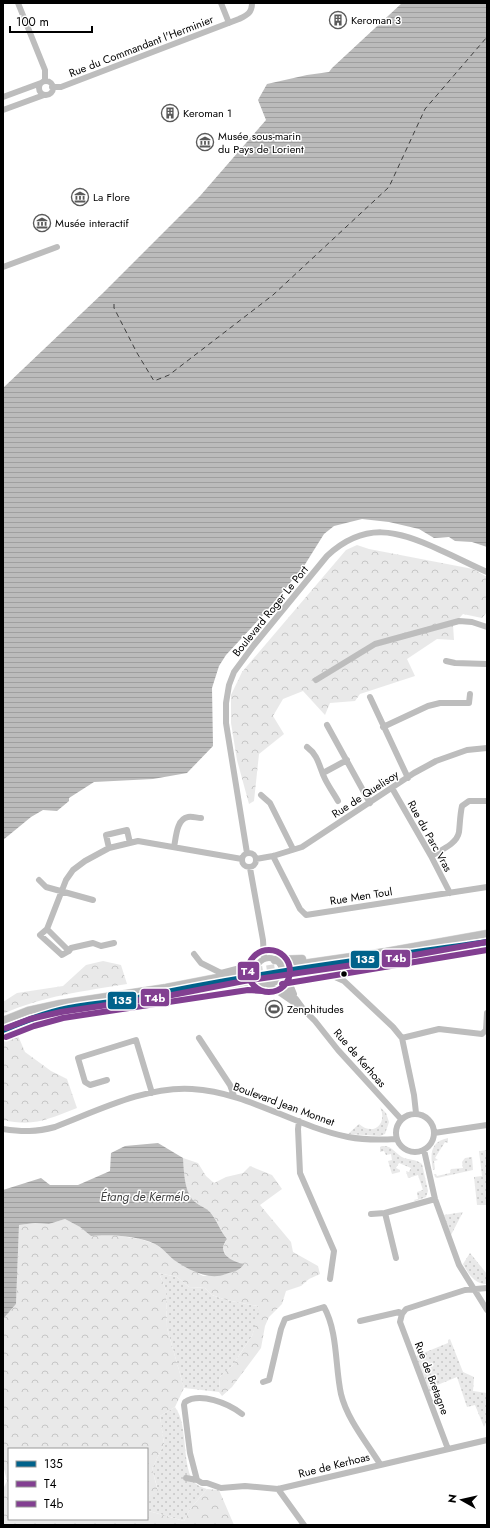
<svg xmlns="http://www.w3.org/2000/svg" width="490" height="1528" font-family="Jost,sans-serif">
<defs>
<pattern id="grass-dots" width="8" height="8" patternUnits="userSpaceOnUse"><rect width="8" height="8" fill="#e9e9e9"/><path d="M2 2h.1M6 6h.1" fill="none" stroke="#c6c6c6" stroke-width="1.8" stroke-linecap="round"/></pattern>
<pattern id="forest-crowns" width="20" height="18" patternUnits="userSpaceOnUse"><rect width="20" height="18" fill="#e9e9e9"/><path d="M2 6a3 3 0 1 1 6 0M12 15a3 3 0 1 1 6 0" fill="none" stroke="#c6c6c6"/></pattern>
<pattern id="water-rules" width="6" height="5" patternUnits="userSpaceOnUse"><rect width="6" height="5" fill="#bbb"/><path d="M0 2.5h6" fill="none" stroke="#9f9f9f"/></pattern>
</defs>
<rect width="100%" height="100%" fill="#fff"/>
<!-- grass -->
<path fill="url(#grass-dots)" d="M380 1107 386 1113 389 1122 385 1134 380 1136 348 1134 359 1124C374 1137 388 1123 380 1107Z
M448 1138V1143L445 1142 435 1158 438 1160 434 1161 435 1169 433 1170C430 1154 430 1142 448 1138Z
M382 1146C392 1145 395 1154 404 1158 410 1160 416 1159 422 1164L428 1191 426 1197 415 1201 414 1200 418 1199 417 1192 423 1190 418 1175 408 1178 406 1171 409 1172 411 1168 399 1163 396 1168 400 1170V1172L392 1174 388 1161 392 1160 391 1154 386 1155 384 1151 380 1152V1147Z
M487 1150V1205H477L474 1177 482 1176 479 1151Z
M472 1157 473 1170 437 1178 435 1177 434 1174H436L437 1176 450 1173 451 1169 463 1168 462 1162 465 1158Z
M463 1212 451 1235 444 1215Z
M470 1253 487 1274V1284C475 1285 468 1273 463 1264Z
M159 1273 177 1277 189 1287 205 1288 212 1295 226 1300 258 1306 260 1313 252 1336 232 1366 220 1377 219 1392 184 1388 167 1328 166 1290Z
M450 1339 463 1372 474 1377 473 1391 487 1393V1421L484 1427 475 1405 467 1407 457 1377 430 1388 431 1391 429 1392 416 1356 448 1343V1340Z
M175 1407C189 1425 181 1469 195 1483 198 1486 203 1488 207 1489L190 1509 184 1521 149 1511 147 1509V1497L158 1490 152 1469 164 1444 160 1416Z"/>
<!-- forest -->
<path fill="url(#forest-crowns)" d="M357 545 369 549 473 569 487 577V612L482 618 463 614 453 625 454 640 437 639 407 659 415 676 360 694 355 701 330 703 325 715 303 691 283 699 273 716 284 734 259 754 254 801 249 804 237 760 231 723V695L242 672 346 550Z
M103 961 121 965 127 984C85 991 42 996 3 1014V1002L17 993 63 986 86 965Z
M16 1031 25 1052 51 1071 67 1079 77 1108C48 1119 35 1127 3 1120V1037Z
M183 1158 198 1163 206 1176 214 1183 226 1177 243 1173 250 1166 272 1175 282 1189 260 1205 291 1242 293 1252 318 1266 320 1274 309 1279 301 1286 286 1291 282 1304 269 1317 265 1326 261 1348 232 1387 222 1396 219 1392 220 1377 232 1366 252 1336 259 1313 258 1306 226 1300 212 1295 205 1288 189 1287 177 1277 159 1273 166 1290 167 1328 184 1388 175 1407 160 1416 164 1444 152 1469 158 1491 147 1497V1449H9V1519H147V1509L149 1511 184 1521 190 1509 207 1489 219 1490 234 1525H3V1489L7 1481 3 1465V1319L16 1304 19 1225 35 1223 49 1224 65 1219 80 1227 91 1236 107 1234 140 1239 155 1244 167 1252 173 1259 203 1276 224 1275 234 1263C225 1256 220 1249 227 1239 220 1230 217 1220 210 1212 206 1208 200 1206 195 1202 184 1193 184 1170 183 1158Z"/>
<!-- water -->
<path fill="url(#water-rules)" d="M402 3H487V547L472 542 455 541 449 537 434 538 419 529 389 522 362 519 334 526 324 534 304 566 265 613 226 655 219 666 212 688 213 746 187 773 153 779 94 782 69 798V801L57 811 43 810 31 817 3 840V388L103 293 200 196 266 120 258 100 267 84 307 75 329 72 332 68Z
M158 1143 183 1158C184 1170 184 1193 195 1202 200 1206 206 1208 210 1212 217 1220 220 1231 227 1239 216 1253 231 1262 244 1264 238 1272 234 1271 226 1274 209 1281 189 1270 174 1260 168 1255 163 1248 155 1244 138 1236 110 1234 91 1236L80 1227 65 1219 49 1224 35 1223 19 1225 16 1304 3 1319V1190L41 1178 50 1185H78L110 1171 111 1153 125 1146Z"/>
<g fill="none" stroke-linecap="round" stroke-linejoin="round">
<!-- ferry -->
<path stroke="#3f3f3f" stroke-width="1" stroke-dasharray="5 4" stroke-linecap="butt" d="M114 304V308L137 353 154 381 169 375 273 295 389 187 425 109 487 37"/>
<!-- major-tunnel -->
<path stroke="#d9d9d9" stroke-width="8" stroke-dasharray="8 4" stroke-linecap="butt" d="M243 973 289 966"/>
<!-- major casing -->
<g stroke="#dbdbdb" stroke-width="9">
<path id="major" d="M275 960 302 959
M289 966 386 952 487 934
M319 970 487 942
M3 1021 28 1011 60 1004 166 988 243 973
M3 1030 31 1018 61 1010 230 985 248 982 263 983"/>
</g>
<!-- minor -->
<path stroke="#bdbdbd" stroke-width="6" d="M18 3 45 70V81
M221 3 229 23
M39 88a7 7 0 1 1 14 0a7 7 0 1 1-14 0Z
M52 87H61L239 19C247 15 252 13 252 3
M3 97 41 83
M3 110 44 95
M3 267 57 247
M446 661 455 663 487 664
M316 680 375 644 459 621 472 622 487 627
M370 697 408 778
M327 725 370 803
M383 727 428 706 440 703H469L470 694
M307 747C319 756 319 767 325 779 329 787 334 794 338 801
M323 773 347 760
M392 788 431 856 450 893
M261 795 270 803 293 849
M174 847C176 839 176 819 188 817 192 816 197 818 201 818
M109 848 106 835 127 830 130 843
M242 860a7 7 0 1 1 14 0a7 7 0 1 1-14 0Z
M247 853 226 723V703L229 685 234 672 254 645 327 556C365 521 397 530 440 550 456 557 471 565 487 572
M273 856 300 909 306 915 487 887
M431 856C441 850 457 844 459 832 460 823 460 815 462 806L469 801H487
M256 859 273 856 302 847 414 773 436 761 467 750 487 748
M250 868 263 940 264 959
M39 880 46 887 93 900
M47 929 40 935 62 955 69 951
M114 943 101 946 93 943 71 948 69 951 47 929 66 880 73 870 85 861 109 848 138 841 242 859
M194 954 201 963 221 973 259 963
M256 971a13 13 0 1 1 26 0a13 13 0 1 1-26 0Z
M293 974 290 984 294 994
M281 976 319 970 344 981 393 1027 402 1038 414 1095 416 1113
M280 979 285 989 296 999 304 1010 315 1021 338 1050 401 1119
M267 984 299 1006
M199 1038 230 1085 234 1096
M402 1038 439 1029 482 1034 486 1030 487 1013
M107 1080 90 1085 85 1082 78 1058 136 1040 152 1093
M396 1133a19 19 0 1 1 38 0a19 19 0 1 1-38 0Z
M299 1121 298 1129 300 1173 334 1251 330 1279
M3 1129C23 1132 36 1132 55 1127 97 1111 146 1086 192 1089 247 1092 294 1126 348 1137 364 1140 380 1140 396 1139
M434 1133 487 1125
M424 1150 435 1199 459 1265 487 1310
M371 1214 385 1213
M396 1258 385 1213 435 1199
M360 1321 399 1312 402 1314
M263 1382 269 1380 281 1329 285 1319 324 1307C338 1332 335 1367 341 1394 347 1419 367 1443 380 1464
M448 1449 400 1322 402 1314 406 1309 465 1290 487 1288
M186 1478 197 1480 202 1483H207L221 1488 245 1486 278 1489 487 1440
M197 1480 190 1453 184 1405 185 1402C200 1392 228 1403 242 1414
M278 1489 304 1525"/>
<!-- major -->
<use href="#major" stroke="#bdbdbd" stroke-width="8"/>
<!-- bus-1 casing -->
<g stroke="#fff" stroke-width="9">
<path id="bus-1" d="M3 1030C22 1022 40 1015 60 1010 85 1004 112 1003 138 998 253 973 370 959 487 942"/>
</g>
<!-- bus-2 casing -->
<g stroke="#fff" stroke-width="9">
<path id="bus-2" d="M248 971a21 21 0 1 1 42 0a21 21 0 1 1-42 0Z
M282 984 487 950
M6 1037 34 1026 63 1018 248 990 262 991"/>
</g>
<!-- bus-3 casing -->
<g stroke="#fff" stroke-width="9">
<path id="bus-3" d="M6 1028 30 1019 61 1012 167 996 244 981 387 960 487 942"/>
</g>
<!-- bus-1 -->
<use href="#bus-1" stroke="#00628b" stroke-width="6"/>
<!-- bus-2 -->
<use href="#bus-2" stroke="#823f91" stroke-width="6"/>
<!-- bus-3 -->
<use href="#bus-3" stroke="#823f91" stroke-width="6"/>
</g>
<!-- icons -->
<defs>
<g id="building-ring" transform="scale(0.9)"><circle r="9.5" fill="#fff" stroke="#595959" stroke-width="1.5"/><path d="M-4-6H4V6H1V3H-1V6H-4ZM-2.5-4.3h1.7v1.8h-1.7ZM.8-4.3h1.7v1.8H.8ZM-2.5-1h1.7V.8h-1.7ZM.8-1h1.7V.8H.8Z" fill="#595959"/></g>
<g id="museum-ring" transform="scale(0.9)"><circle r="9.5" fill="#fff" stroke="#595959" stroke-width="1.5"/><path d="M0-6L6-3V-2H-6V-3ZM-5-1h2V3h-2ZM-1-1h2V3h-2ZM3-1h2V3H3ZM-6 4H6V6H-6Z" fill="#595959"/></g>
<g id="stadium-ring" transform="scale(0.9)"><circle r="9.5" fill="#fff" stroke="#595959" stroke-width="1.5"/><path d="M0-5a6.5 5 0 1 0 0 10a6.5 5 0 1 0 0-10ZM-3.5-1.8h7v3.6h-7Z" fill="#595959"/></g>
</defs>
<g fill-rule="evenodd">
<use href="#building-ring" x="338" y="20"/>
<use href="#building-ring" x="170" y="113"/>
<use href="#museum-ring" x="205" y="142"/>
<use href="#museum-ring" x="80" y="197"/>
<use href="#museum-ring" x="42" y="223"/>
<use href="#stadium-ring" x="274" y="1009"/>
</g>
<!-- markers -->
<circle fill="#000" stroke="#fff" stroke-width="1.5" cx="344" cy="974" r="3.5"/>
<g text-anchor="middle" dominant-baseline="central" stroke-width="3" stroke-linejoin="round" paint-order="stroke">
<!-- poi labels -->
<g font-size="11" fill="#000" stroke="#fff" text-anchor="start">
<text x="351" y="20">Keroman 3</text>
<text x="183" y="113">Keroman 1</text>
<text x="218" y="136">Musée sous-marin<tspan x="218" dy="13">du Pays de Lorient</tspan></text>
<text x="93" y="197">La Flore</text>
<text x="55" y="223">Musée interactif</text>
<text x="287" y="1009">Zenphitudes</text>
</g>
<!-- street labels -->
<g font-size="11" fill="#000" stroke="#fff">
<text transform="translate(141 46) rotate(-21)">Rue du Commandant l'Herminier</text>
<text transform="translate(270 611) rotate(-51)">Boulevard Roger Le Port</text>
<text transform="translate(365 794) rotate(-33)">Rue de Quelisoy</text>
<text transform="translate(430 836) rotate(61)">Rue du Parc Vras</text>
<text transform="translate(361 896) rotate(-9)">Rue Men Toul</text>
<text transform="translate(360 1058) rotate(49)">Rue de Kerhoas</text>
<text transform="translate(284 1104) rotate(20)">Boulevard Jean Monnet</text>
<text transform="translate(432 1378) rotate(69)">Rue de Bretagne</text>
<text transform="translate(334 1465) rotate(-14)">Rue de Kerhoas</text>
</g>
<!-- water labels -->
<g font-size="12" font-style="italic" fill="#3f3f3f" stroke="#fff">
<text x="145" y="1197">Étang de Kermélo</text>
</g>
</g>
<g stroke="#fff" stroke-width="1.5">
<rect x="381" y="949" width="30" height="19" rx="4" fill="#823f91"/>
<rect x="350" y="950" width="30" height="19" rx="4" fill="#00628b"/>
<rect x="237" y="961" width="23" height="20" rx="4" fill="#823f91"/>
<rect x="140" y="988" width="30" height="19" rx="4" fill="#823f91"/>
<rect x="107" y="991" width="30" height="19" rx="4" fill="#00628b"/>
</g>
<g font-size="11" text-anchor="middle" font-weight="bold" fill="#fff">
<text x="396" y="962">T4b</text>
<text x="365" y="963">135</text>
<text x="248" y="975">T4</text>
<text x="155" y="1002">T4b</text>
<text x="122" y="1004">135</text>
</g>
<!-- border -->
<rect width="490" height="1528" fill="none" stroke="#000000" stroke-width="8"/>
<!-- legend -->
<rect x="8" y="1448" width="140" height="72" fill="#ffffff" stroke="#999999"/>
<rect x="16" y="1461" width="20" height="6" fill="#00628b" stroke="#999999"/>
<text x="44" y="1468" font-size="12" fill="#000000">135</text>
<rect x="16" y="1481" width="20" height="6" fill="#823f91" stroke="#999999"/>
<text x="44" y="1488" font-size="12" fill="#000000">T4</text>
<rect x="16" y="1501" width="20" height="6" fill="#823f91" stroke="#999999"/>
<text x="44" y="1508" font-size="12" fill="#000000">T4b</text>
<!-- north arrow -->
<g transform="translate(462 1500) rotate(278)" stroke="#ffffff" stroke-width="3" paint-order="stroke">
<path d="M0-3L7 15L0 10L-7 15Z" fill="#000000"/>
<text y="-6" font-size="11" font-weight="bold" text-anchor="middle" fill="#000000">N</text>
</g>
<!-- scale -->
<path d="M10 26v6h82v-6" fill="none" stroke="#000000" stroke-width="2"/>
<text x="16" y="26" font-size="12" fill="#000000" stroke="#ffffff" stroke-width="3" paint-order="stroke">100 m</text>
</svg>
